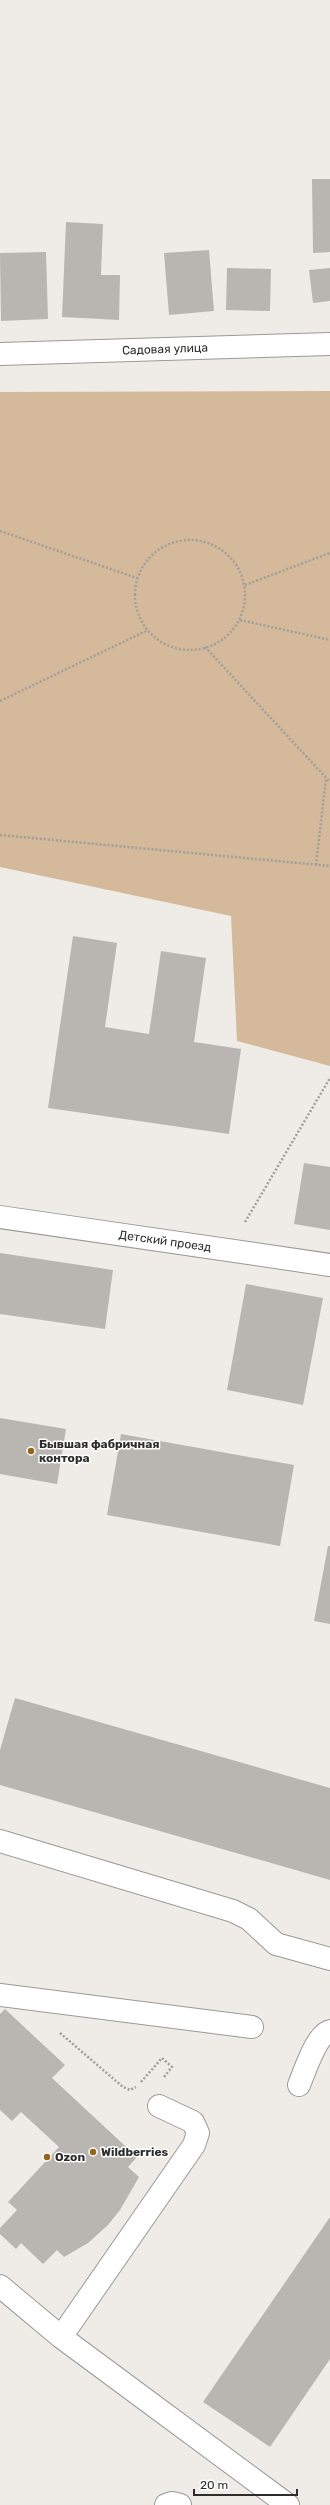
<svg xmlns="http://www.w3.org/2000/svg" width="330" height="2505" font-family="Rubik,sans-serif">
<rect width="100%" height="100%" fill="#efece8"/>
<!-- green -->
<path fill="#d4ba9a" d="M330 391V1066L237 1041 231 916 0 867V392Z"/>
<!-- building -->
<path fill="#b9b6b2" d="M312 179H330V252L313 253Z
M66 222 103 224 101 275H120L119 320 62 317Z
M209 250 214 311 169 315 164 253Z
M46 252 48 319 1 321 0 253Z
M227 268 271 269 270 311 226 310Z
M330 268V301L313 303 309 270Z
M73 936 117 943 105 1027 149 1034 161 951 206 958 194 1042 241 1049 229 1134 48 1108Z
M304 1163 330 1167V1230L294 1224Z
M0 1253 113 1270 105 1329 0 1314Z
M246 1284 323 1298 303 1405 227 1390Z
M0 1418 66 1429 57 1484 0 1474Z
M121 1434 294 1465 280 1546 107 1515Z
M328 1546H330V1624L314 1621Z
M15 1698 330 1788V1880L0 1785V1750Z
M5 2009 65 2065 52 2078 137 2157 128 2167 139 2177 120 2210 108 2225 88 2243 64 2257 57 2250 43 2264 21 2243 16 2249 0 2234V2228L17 2210 8 2202 59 2147 21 2112 12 2121 0 2110V2014Z
M330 2217V2359L270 2447 203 2402Z"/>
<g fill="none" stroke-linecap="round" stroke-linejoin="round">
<!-- minor casing -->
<g stroke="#9c9996" stroke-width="24">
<path id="minor" d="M0 354 330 344
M0 1217 330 1265
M0 1841 233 1911 249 1919 276 1944 330 1959
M0 1995 252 2027
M299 2085C304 2073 317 2033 330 2031
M0 2286 61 2337 288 2505
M61 2337 194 2145 198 2133 193 2122 159 2106
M166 2505 172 2503 180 2505"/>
</g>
<!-- path -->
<path stroke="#a19e9c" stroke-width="2.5" stroke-dasharray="2 2" stroke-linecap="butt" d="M0 531 137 578
M135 595a55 55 0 1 1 110 0a55 55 0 1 1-110 0Z
M245 585 330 553
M240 620 330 640
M205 647 330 782
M0 701 148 630
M0 835 330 866
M316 865 326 778
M245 1222 330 1078
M60 2033 123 2087 130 2090 136 2087
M141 2082 162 2058 172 2067 164 2077"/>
<!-- minor -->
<use href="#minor" stroke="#fff" stroke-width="22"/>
</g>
<!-- markers -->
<g fill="#98661a" stroke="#fff" stroke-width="1.5">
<circle cx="31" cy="1451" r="4"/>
<circle cx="93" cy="2152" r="4"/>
<circle cx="47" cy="2157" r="4"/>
</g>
<g text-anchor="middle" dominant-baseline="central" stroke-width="3" stroke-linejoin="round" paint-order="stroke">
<!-- street labels -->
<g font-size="12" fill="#2e2d2c" stroke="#fff">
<text transform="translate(165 349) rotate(-2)">Садовая улица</text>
<text transform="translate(165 1241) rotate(8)">Детский проезд</text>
</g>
<!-- poi labels -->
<g font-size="12" font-weight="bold" fill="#2e2d2c" stroke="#fff" text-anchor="start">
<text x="39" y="1444">Бывшая фабричная<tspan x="39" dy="14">контора</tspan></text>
<text x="101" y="2152">Wildberries</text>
<text x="55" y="2157">Ozon</text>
</g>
</g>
<!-- scale -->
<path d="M194 2489v6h103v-6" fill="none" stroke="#2e2d2c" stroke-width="2"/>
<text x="200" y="2489" font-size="12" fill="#2e2d2c" stroke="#ffffff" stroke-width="3" paint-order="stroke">20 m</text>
</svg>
